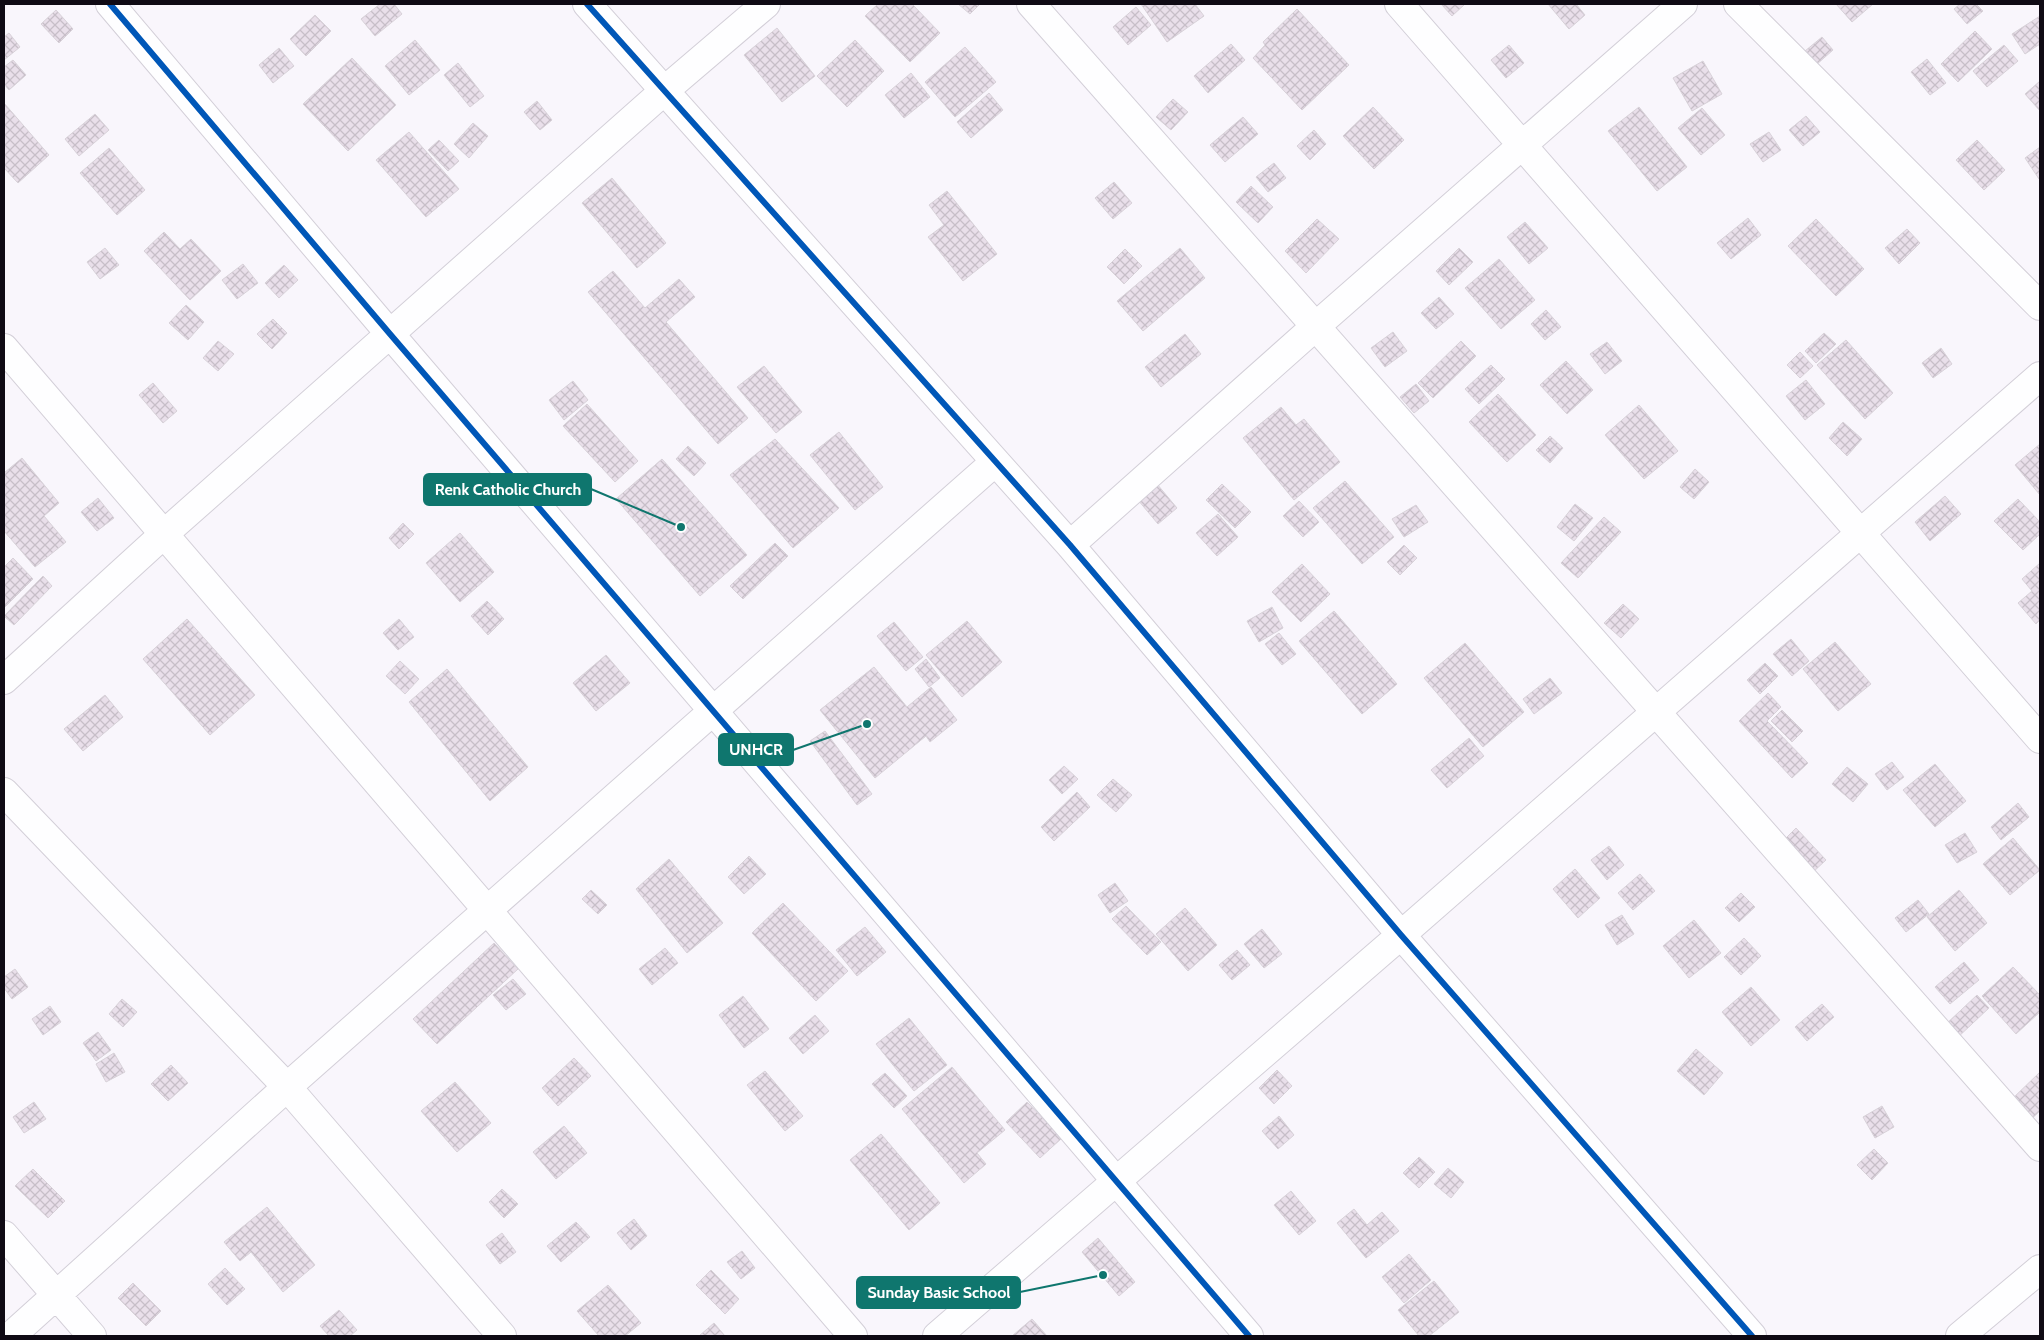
<svg xmlns="http://www.w3.org/2000/svg" width="2044" height="1340" font-family="Cabin,sans-serif">
<defs>
<pattern id="building-cross-hatch" width="8" height="8" patternUnits="userSpaceOnUse" patternTransform="scale(1.25)"><rect width="8" height="8" fill="#e9dfea"/><path d="M0 0l8 8M0 8l8-8" fill="none" stroke="#c7bec8"/></pattern>
</defs>
<rect width="100%" height="100%" fill="#f9f6fc"/>
<!-- building -->
<path fill="url(#building-cross-hatch)" stroke="#d8d2d9" d="M380 4H394L402 14 375 36 361 19Z
M878 4H912L940 33 910 62 865 16Z
M958 4H980L970 14Z
M1141 4H1195L1204 16 1167 42Z
M1441 4H1465L1452 16Z
M1548 4H1576L1585 15 1569 29Z
M1836 4H1873L1852 22Z
M1960 4H1976L1983 11 1967 24 1954 9Z
M1136 7 1151 25 1128 45 1113 27Z
M1297 9 1349 65 1302 110 1253 58 1265 45 1263 42Z
M56 10 73 29 59 43 41 24Z
M315 15 331 31 306 56 290 39Z
M2040 16V44L2025 54 2012 34Z
M777 28 815 76 782 102 744 55Z
M1975 31 1992 49 1958 82 1941 64Z
M9 33 20 47 4 60V37Z
M1822 37 1833 50 1816 65 1805 51Z
M415 40 440 70 409 95 385 66Z
M855 40 884 71 847 107 817 76Z
M1231 44 1245 60 1208 93 1194 76Z
M1509 45 1524 63 1506 78 1491 60Z
M2004 45 2018 61 1987 87 1973 71Z
M965 47 996 82 955 117 925 82Z
M279 48 294 66 273 83 259 65Z
M352 58 396 105 348 151 303 104Z
M1927 59 1946 83 1930 95 1911 72Z
M13 60 26 75 9 90 4 84V67Z
M1703 61 1722 94 1692 111 1673 78Z
M458 63 484 96 470 107 444 75Z
M911 73 930 97 904 118 885 95Z
M2040 81V111L2025 94Z
M989 93 1003 110 971 138 957 122Z
M1173 99 1188 112 1171 130 1156 117Z
M537 101 552 120 540 130 524 112Z
M4 103 49 155 18 183 4 168Z
M1373 107 1404 140 1374 169 1343 136Z
M1639 107 1687 167 1657 191 1608 131Z
M1702 108 1725 135 1701 155 1678 128Z
M95 114 109 130 79 156 65 139Z
M1806 116 1820 132 1803 146 1789 130Z
M1243 117 1258 134 1225 162 1210 145Z
M473 123 488 136 469 158 454 144Z
M1314 130 1326 144 1310 160 1297 146Z
M409 132 459 189 426 217 376 160Z
M1769 132 1781 150 1763 162 1750 144Z
M439 140 459 161 448 171 428 150Z
M1977 140 2005 170 1984 190 1956 160Z
M2040 147V178L2039 179 2025 158Z
M109 148 145 190 117 215 80 173Z
M1274 163 1286 178 1268 192 1256 177Z
M612 178 666 243 637 268 582 203Z
M1114 182 1132 203 1113 219 1095 198Z
M1251 186 1273 207 1258 223 1236 202Z
M947 191 997 254 963 281 928 237 944 225 929 205Z
M1748 218 1761 235 1731 259 1717 243Z
M1317 219 1339 239 1306 273 1285 251Z
M1816 219 1864 269 1836 296 1788 246Z
M1525 222 1548 248 1529 264 1507 237Z
M1907 229 1920 243 1899 264 1885 248Z
M164 232 180 249 191 239 221 271 190 300 144 251Z
M105 248 119 265 100 279 87 262Z
M1180 248 1205 278 1143 331 1117 301Z
M1459 248 1473 262 1449 285 1436 271Z
M1125 249 1142 266 1124 284 1107 267Z
M1499 259 1535 300 1501 329 1465 288Z
M243 264 258 283 237 299 222 280Z
M284 265 298 280 279 298 265 283Z
M613 271 645 308 679 279 695 297 666 322 748 418 718 444 588 292Z
M1439 297 1454 314 1436 329 1421 313Z
M186 305 204 322 188 340 169 323Z
M1546 310 1561 327 1545 340 1531 324Z
M273 319 287 333 272 349 257 334Z
M1393 332 1407 351 1385 367 1371 348Z
M1824 333 1836 344 1816 363 1805 351Z
M1185 334 1201 354 1161 387 1145 367Z
M1846 340 1893 393 1865 419 1817 365Z
M218 341 234 354 218 371 203 358Z
M1461 341 1476 356 1433 398 1418 383Z
M1607 342 1622 361 1605 374 1590 354Z
M1941 348 1952 364 1933 378 1922 363Z
M1800 352 1813 366 1800 378 1787 365Z
M1566 361 1593 390 1567 414 1540 385Z
M1491 365 1505 379 1479 404 1465 389Z
M764 366 802 412 776 433 737 387Z
M1806 380 1825 404 1805 420 1786 396Z
M573 381 588 400 564 420 549 400Z
M153 383 177 411 163 423 139 395Z
M1416 384 1429 401 1414 413 1400 397Z
M1498 394 1536 435 1507 462 1469 422Z
M587 404 638 461 615 482 563 426Z
M1639 405 1678 451 1644 479 1605 435Z
M1281 407 1296 425 1304 419 1340 462 1294 500 1243 438Z
M1843 422 1862 439 1847 456 1829 438Z
M839 432 883 487 855 510 810 455Z
M1550 436 1563 448 1550 463 1536 450Z
M775 439 839 508 793 548 730 475Z
M2040 444V495L2015 465Z
M688 446 706 463 694 476 676 459Z
M22 458 59 503 44 516 66 542 35 567 4 531V473Z
M662 459 747 555 700 596 616 499Z
M1695 469 1709 482 1694 499 1680 487Z
M1152 478 1177 508 1158 524 1133 494Z
M1345 481 1394 537 1362 564 1313 508Z
M1222 484 1251 512 1235 528 1206 500Z
M1945 496 1961 514 1930 541 1915 522Z
M98 498 114 518 97 531 81 512Z
M2018 499 2040 522V534L2023 550 1994 521Z
M1299 501 1319 522 1303 537 1283 516Z
M1575 504 1593 518 1574 541 1557 527Z
M1416 505 1428 522 1404 537 1392 519Z
M1218 514 1238 537 1217 556 1196 533Z
M1604 517 1621 532 1578 578 1561 563Z
M403 523 414 534 399 549 389 538Z
M460 533 494 572 460 602 426 563Z
M775 543 788 556 743 599 730 586Z
M1404 545 1417 558 1400 575 1387 562Z
M13 558 33 579 4 608V567Z
M2040 563V623L2039 621 2036 624 2018 603 2032 591 2022 579Z
M1302 564 1330 594 1301 622 1272 592Z
M43 576 52 586 14 625 4 616Z
M487 601 504 619 488 635 471 616Z
M1623 604 1639 619 1621 638 1604 623Z
M1272 607 1283 628 1259 642 1247 621Z
M1334 611 1397 684 1362 714 1299 641Z
M187 619 255 695 210 735 143 659Z
M399 619 414 637 398 650 383 633Z
M967 621 1002 662 962 697 926 655Z
M894 622 923 657 906 671 877 636Z
M1279 633 1296 654 1282 665 1265 644Z
M1791 639 1809 661 1792 676 1773 654Z
M1835 642 1871 684 1838 711 1803 669Z
M1465 643 1524 712 1483 747 1424 678Z
M606 655 630 683 596 711 573 683Z
M926 659 940 678 929 687 915 669Z
M400 661 419 679 405 694 386 676Z
M1765 663 1778 676 1760 694 1747 680Z
M874 667 907 707 931 687 957 720 930 742 926 736 875 778 820 710Z
M447 669 528 767 490 801 409 702Z
M1550 678 1562 693 1534 714 1523 699Z
M1768 693 1781 707 1767 721 1808 763 1792 778 1739 721Z
M105 695 123 717 83 751 64 729Z
M1782 710 1803 731 1792 742 1771 721Z
M825 731 872 794 857 805 810 741Z
M1469 738 1484 756 1447 788 1431 770Z
M1892 762 1904 777 1887 790 1875 774Z
M1935 764 1966 801 1935 827 1903 790Z
M1064 766 1078 779 1062 794 1049 780Z
M1847 767 1868 784 1853 802 1832 784Z
M1113 779 1132 795 1116 812 1097 795Z
M1077 792 1090 807 1054 841 1041 827Z
M2018 803 2029 817 2001 840 1991 827Z
M1796 828 1826 860 1812 873 1783 841Z
M1965 833 1977 852 1957 863 1945 845Z
M2013 838 2040 870 2010 895 1983 864Z
M1609 846 1624 865 1607 880 1591 860Z
M749 856 766 874 744 894 728 877Z
M669 859 723 923 687 953 636 889Z
M1575 869 1600 898 1578 918 1553 889Z
M1640 874 1655 891 1633 910 1618 893Z
M1115 883 1128 901 1110 913 1098 895Z
M591 890 607 905 598 914 582 899Z
M1959 890 1987 923 1955 951 1927 917Z
M1741 893 1755 907 1739 922 1725 908Z
M1918 900 1929 914 1906 932 1895 918Z
M783 903 848 971 816 1001 752 933Z
M1126 906 1161 942 1147 955 1112 919Z
M1185 908 1217 945 1188 971 1156 934Z
M1622 915 1634 934 1617 945 1605 925Z
M1694 920 1721 953 1689 978 1663 946Z
M865 927 886 952 857 976 836 950Z
M1262 929 1282 954 1264 968 1244 944Z
M1744 938 1761 956 1741 975 1724 957Z
M494 943 518 969 437 1044 413 1019Z
M665 948 678 963 652 985 639 969Z
M1237 950 1250 965 1232 980 1219 965Z
M1964 962 1979 980 1950 1004 1935 987Z
M2013 967 2040 995V1012L2016 1034 1982 996Z
M15 969 28 987 12 999 4 988V977Z
M513 979 526 994 506 1010 493 995Z
M1751 987 1780 1020 1751 1046 1722 1012Z
M1977 995 1989 1008 1956 1039 1944 1026Z
M743 996 769 1029 744 1048 719 1015Z
M122 999 137 1012 123 1027 109 1014Z
M1822 1004 1834 1017 1807 1041 1795 1027Z
M50 1006 61 1022 43 1035 32 1019Z
M815 1015 829 1031 803 1054 789 1038Z
M909 1018 947 1065 914 1091 876 1044Z
M98 1032 111 1050 96 1061 83 1043Z
M1696 1049 1723 1073 1704 1095 1677 1071Z
M114 1053 125 1072 106 1082 96 1064Z
M574 1058 591 1076 558 1106 542 1088Z
M171 1065 188 1083 168 1101 151 1084Z
M952 1067 1005 1130 977 1153 986 1164 964 1183 902 1109Z
M1277 1070 1292 1086 1274 1104 1259 1088Z
M765 1071 803 1116 785 1131 747 1085Z
M2040 1072V1111L2028 1122 2009 1102Z
M885 1073 907 1096 894 1108 872 1084Z
M455 1082 491 1123 457 1152 421 1111Z
M34 1102 46 1119 24 1133 13 1117Z
M1027 1102 1062 1138 1040 1158 1006 1122Z
M1882 1106 1894 1127 1875 1138 1863 1117Z
M1279 1116 1294 1135 1278 1149 1262 1131Z
M564 1126 587 1153 556 1179 533 1152Z
M881 1134 940 1203 909 1230 850 1160Z
M1874 1149 1888 1163 1872 1180 1857 1165Z
M1419 1157 1435 1172 1419 1188 1403 1173Z
M1448 1168 1464 1182 1451 1198 1434 1184Z
M33 1169 65 1201 48 1218 15 1186Z
M502 1189 518 1204 504 1218 489 1202Z
M1291 1191 1316 1221 1299 1235 1274 1205Z
M267 1207 315 1265 283 1292 251 1252 240 1261 224 1242Z
M1354 1209 1367 1225 1382 1212 1399 1231 1366 1258 1337 1223Z
M634 1219 647 1236 631 1250 617 1233Z
M576 1222 590 1237 561 1262 547 1246Z
M502 1233 516 1252 500 1264 486 1245Z
M1098 1238 1135 1282 1119 1296 1082 1252Z
M742 1251 755 1268 741 1279 727 1262Z
M1409 1254 1431 1280 1404 1303 1382 1277Z
M225 1268 245 1289 227 1305 208 1284Z
M711 1270 739 1299 725 1314 696 1285Z
M1434 1281 1459 1312 1429 1336H1419L1398 1310Z
M133 1283 161 1311 146 1326 118 1298Z
M608 1285 641 1323 625 1336H599L577 1311Z
M339 1310 357 1330 350 1336H329L320 1326Z
M1032 1319 1047 1336H1012Z
M714 1323 725 1336H699Z"/>
<g fill="none" stroke-linecap="round" stroke-linejoin="round">
<!-- minor casing -->
<g stroke="#d3cfd8" stroke-width="30">
<path id="minor" d="M110 4 390 334 1249 1336
M587 4 1070 545 1401 935 1752 1336
M1031 4 2040 1147
M1399 4 2040 739
M1738 4 2040 306
M4 348 853 1336
M1070 545 1316 326 1683 4
M4 680 164 534 664 91 766 4
M4 792 287 1087 502 1336
M4 1235 92 1336
M11 1336 287 1087 995 462
M937 1336 1401 935 2040 376
M1960 1336 2040 1269"/>
</g>
<!-- minor -->
<use href="#minor" stroke="#fefeff" stroke-width="28"/>
<!-- cycleway casing -->
<g stroke="#fff" stroke-width="9">
<path id="cycleway" d="M110 4 390 334 1249 1336
M587 4 1070 545 1401 935 1752 1336"/>
</g>
<!-- cycleway -->
<use href="#cycleway" stroke="#0057b8" stroke-width="6"/>
</g>
<!-- callouts -->
<path fill="none" stroke="#0f766e" stroke-width="2" d="M681 527L591 489M867 724L793 750M1103 1275L1020 1292"/>
<g fill="#0f766e" stroke="#fff" stroke-width="2">
<circle cx="681" cy="527" r="5"/>
<circle cx="867" cy="724" r="5"/>
<circle cx="1103" cy="1275" r="5"/>
</g>
<g fill="#0f766e" stroke="#0f766e" stroke-width="2">
<rect x="424" y="474" width="167" height="31" rx="5"/>
<rect x="719" y="734" width="74" height="31" rx="5"/>
<rect x="857" y="1277" width="163" height="31" rx="5"/>
</g>
<g font-size="16" text-anchor="middle" font-weight="bold" fill="#fff">
<text x="508" y="495">Renk Catholic Church</text>
<text x="756" y="755">UNHCR</text>
<text x="939" y="1298">Sunday Basic School</text>
</g>
<!-- border -->
<rect width="2044" height="1340" fill="none" stroke="#0f0a14" stroke-width="10"/>
</svg>
